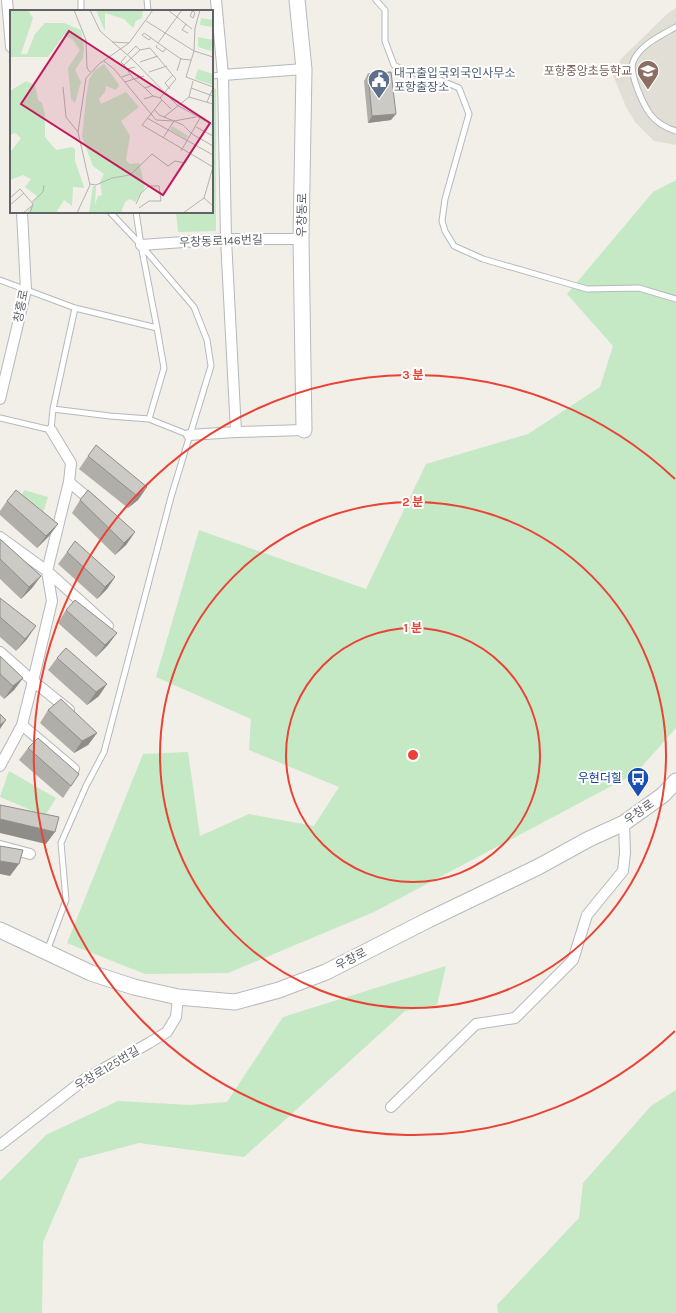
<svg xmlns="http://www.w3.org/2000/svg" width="676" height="1313" font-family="Karla,'Noto Sans KR',sans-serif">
<rect width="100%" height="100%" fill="#f1efe8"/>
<!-- education -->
<path fill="#e1ded6" d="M676 8V145L654 141 635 122 626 107 613 75 621 59 667 14Z"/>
<!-- green -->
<path fill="#c5e8c5" d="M212 87 216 89V231L178 232 176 212H212Z
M676 180V728L636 773 374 912 228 973 145 974 67 943 143 754 188 752 200 836 249 814 314 826 339 787 249 750 251 719 156 677 199 530 366 589 426 464 528 434 600 387 613 346 567 294 653 192Z
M24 490 48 497 41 520 19 504Z
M9 771 56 798 45 816 0 797Z
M446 966 437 1005 405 1011 244 1157 139 1143 79 1159 43 1242 42 1313H0V1181L46 1135 118 1101 190 1105 227 1102 283 1017Z
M676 1090V1313H498L497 1305 579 1218 583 1183 651 1106Z"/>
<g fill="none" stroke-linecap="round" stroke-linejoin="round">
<!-- service casing -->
<g stroke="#b5b8bc" stroke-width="7">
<path id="service" d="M81 0V11
M147 0 148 11
M376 0 385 10V41L394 65 405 71 433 77 459 88 469 114 445 199 442 221 445 231 454 246 483 259 587 289 639 288 676 299
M676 27C662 35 639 45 633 62 629 74 643 104 650 114 656 122 666 128 676 131
M212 76 223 75
M110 212 141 245 157 328 164 368 149 419
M0 280 75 308 157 328
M53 409 110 416 149 419 189 435
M0 418 51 430 53 409 75 308
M47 951 66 900 61 843 86 786 104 752 171 497 211 366 207 340 194 307 141 245 136 212"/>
</g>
<!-- minor casing -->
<g stroke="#b5b8bc" stroke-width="12">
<path id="minor" d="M7 0 11 47
M216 0 223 75 226 239 236 432
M223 75 304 69
M141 245 226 239H301
M0 399 26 290 22 212
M51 430 71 463 69 482 94 503
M189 435 236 432 304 430
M0 537 47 571 69 482
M47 571 108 626
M0 652 33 681 52 601 47 571
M69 710 33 681 22 725 74 769
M0 766 22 725
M0 846 30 854
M391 1107 476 1024 515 1018 573 960 587 915 623 871 625 853 624 823
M0 1145 85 1079 149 1043 167 1032 176 1017 178 997"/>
</g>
<!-- secondary casing -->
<g stroke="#b6babf" stroke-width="17">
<path id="secondary" d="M297 0 304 69 301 239 304 430
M0 930 91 973 134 987 178 997 235 1002 279 990 326 972 428 920 538 867 589 839 624 823 663 795 676 781"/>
</g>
<!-- service -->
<use href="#service" stroke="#fff" stroke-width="5"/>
<!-- minor -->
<use href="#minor" stroke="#fff" stroke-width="10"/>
<!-- secondary -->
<use href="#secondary" stroke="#fff" stroke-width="15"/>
</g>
<!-- wall -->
<path fill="#afaea9" d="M368 74 391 120 368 123 364 81Z
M88 456 147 487 138 500 128 508 79 469Z
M80 500 135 532 126 545 115 555 72 513Z
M7 501 58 524 49 536 37 548 0 515V511Z
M0 539 41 576 32 588 21 599 0 579Z
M67 552 115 577 107 589 97 599 58 564Z
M0 598 27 639 16 651 0 637Z
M66 610 108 645 96 657 58 623Z
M66 648 99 696 87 705 48 670 57 658Z
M0 656 23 678 14 690 4 699 0 695Z
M48 710 97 733 88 745 74 753 40 723Z
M28 748 79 774 63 798 19 760Z"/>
<!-- shaded-wall -->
<path fill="#8f8d8a" d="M396 114 391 120 368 123 372 116Z
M147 487 138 500 128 508 137 496Z
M58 524 49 536 37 548 46 536Z
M135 532 126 545 115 555 124 543Z
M41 576 32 588 21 599 29 587Z
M115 577 107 589 97 599 105 587Z
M36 626 27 639 16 651 25 639Z
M117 633 108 645 96 657 105 645Z
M23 678 14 690 4 699 13 686Z
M107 684 99 696 87 705 96 692Z
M6 720 0 729V725Z
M97 733 88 745 74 753 82 741Z
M0 819 55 832 46 844 0 833Z
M0 861 19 864 10 876 0 874Z"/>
<!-- building -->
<path fill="#cccac5" stroke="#8f8d8a" d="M391 72 396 114 372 116 368 74Z
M96 445 147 487 137 496 88 456Z
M16 490 58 524 46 536 7 501Z
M88 490 135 532 124 543 80 500Z
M0 539 41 576 29 587 0 559Z
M75 541 115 577 105 587 67 552Z
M0 598 36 626 25 639 0 617Z
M75 600 117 633 105 645 66 610Z
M66 648 107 684 96 692 57 658Z
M0 656 23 678 13 686 0 674Z
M61 699 97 733 82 741 48 710Z
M0 714 6 720 0 725Z
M38 738 79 774 71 786 28 748Z
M0 805 59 817 55 832 0 819Z
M0 846 23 850 19 864 0 861Z"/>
<!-- distance rings -->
<g fill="none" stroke="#ea4335" stroke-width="2">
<circle cx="413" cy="755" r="127"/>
<circle cx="413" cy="755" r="253"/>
<path d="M675 1031A380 380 0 1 1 675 479"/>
</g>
<!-- icons -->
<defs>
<g id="school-pin" transform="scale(1.15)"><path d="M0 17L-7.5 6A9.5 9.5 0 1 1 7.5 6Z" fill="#8d6e63" stroke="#fff"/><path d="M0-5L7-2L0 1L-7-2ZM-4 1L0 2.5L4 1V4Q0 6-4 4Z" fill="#fff"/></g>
<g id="civic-pin" transform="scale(1.15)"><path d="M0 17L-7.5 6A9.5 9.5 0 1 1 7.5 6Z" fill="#5c6f8a" stroke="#fff"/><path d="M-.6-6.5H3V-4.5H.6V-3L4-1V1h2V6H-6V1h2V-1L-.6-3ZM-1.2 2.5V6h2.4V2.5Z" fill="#fff"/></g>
<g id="bus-pin" transform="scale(1.15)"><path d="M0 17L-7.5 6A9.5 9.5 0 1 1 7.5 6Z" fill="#1a4fb4" stroke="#fff"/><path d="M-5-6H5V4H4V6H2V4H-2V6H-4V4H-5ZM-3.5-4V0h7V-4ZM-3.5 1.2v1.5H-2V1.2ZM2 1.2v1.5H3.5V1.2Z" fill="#fff"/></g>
</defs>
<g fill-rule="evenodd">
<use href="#school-pin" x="648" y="71"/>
<use href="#civic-pin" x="379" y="80"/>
<use href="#bus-pin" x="638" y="778"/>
</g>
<g text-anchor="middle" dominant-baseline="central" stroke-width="4" stroke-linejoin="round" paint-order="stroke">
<!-- education labels -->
<g font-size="12" fill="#785e54" stroke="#fff" text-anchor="end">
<text x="632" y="71">포항중앙초등학교</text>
</g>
<!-- service labels -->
<g font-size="12" fill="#4e5e75" stroke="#fff" text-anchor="start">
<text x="394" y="73">대구출입국외국인사무소<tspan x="394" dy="14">포항출장소</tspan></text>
</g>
<!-- street labels -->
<g font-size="12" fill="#5f6368" stroke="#fff">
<text transform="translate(302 215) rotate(-89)">우창동로</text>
<text transform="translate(221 241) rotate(-2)">우창동로146번길</text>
<text transform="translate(21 306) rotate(-79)">창흥로</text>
<text transform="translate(639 812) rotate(-35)">우창로</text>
<text transform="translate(351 959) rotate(-27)">우창로</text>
<text transform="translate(107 1068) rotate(-31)">우창로125번길</text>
</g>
<!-- transit labels -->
<g font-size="12" fill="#164399" stroke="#fff" text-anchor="end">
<text x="622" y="778">우현더힐</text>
</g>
</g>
<!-- overview -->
<g transform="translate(10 10)">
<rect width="203" height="203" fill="#f1efe8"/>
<path d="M0 0H18L23 8 11 44H17L25 24 35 13H54L71 20 74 38 73 48 65 60 71 72 65 93 61 89 58 58 70 40 63 30 54 25 38 47H0ZM86 0H133L132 8 126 11 123 18 114 9 95 3V21ZM191 8 203 10V17L190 15ZM188 27 203 30 201 41 188 37ZM94 54 109 75 106 80 96 76 95 82 89 89 91 94 116 82 129 97 111 111 120 126 116 150 120 154 129 153 135 177 125 192 120 189 115 192 111 203H79L83 176H86L85 195 88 186 92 185 90 172 94 164 83 156 72 127 76 89 79 69 85 60ZM188 59 203 64V75L185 69ZM16 71 25 75 28 90 32 93 35 105V127L46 140 62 137 65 139V151L73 174 74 178 63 177 62 196 54 190 46 203H17L27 186 15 177 21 169 13 165 0 170V143L11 128 5 123 0 125V81ZM162 116 178 126 176 129 160 120Z" fill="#c5e8c5"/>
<path fill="none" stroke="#b3b3b1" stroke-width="1" d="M64 0 76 30 77 58 80 62M80 0 90 21 121 48 167 95 203 115M158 0 182 19M190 0 185 18 184 41 176 67 203 77M183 1 185 3 183 8 180 6 183 0M136 11 184 41 203 47M176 14 172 20 178 23M141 28 139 30 132 25 134 23 140 27 148 33 171 49 181 50M102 32 119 33M148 33 172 0M147 35 146 37 153 42 156 38M117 45 126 36 130 40M94 51 105 60 146 110 164 111 173 115 182 124 203 136M130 52 148 46M114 55 111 52 116 46M117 59 114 55 130 40 140 38 166 69 150 88 161 99M167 61 171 48M139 62 157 56M120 64 117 59 125 57M134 66 124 69 135 78M112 67 120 64 124 69 115 72M143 75 135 78 143 86M53 77 56 107 68 122M181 78 203 86M160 79 155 73 163 65M179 87 183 71M134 89 143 86 150 88M197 92 203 78M144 99 149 105 164 111 186 107M154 107 179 87 203 94M137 108 203 145M132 115 152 90M132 115 203 157 194 188 173 203M186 117 203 126M153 128 164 111M171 141 190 108M80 174 86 175 102 168 120 165 142 144 158 156 165 151 175 153 180 145M0 188 10 179 23 194 20 203M194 188 203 196M22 192 33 182 34 175M126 194 131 183 139 176H149L151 191H139L129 198M0 195 14 183M13 203 23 195M67 203 80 175 68 122 76 68 89 54 119 33 143 0"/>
<path fill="#c2185b" fill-opacity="0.15" stroke="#c2185b" stroke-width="2" d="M59 21 200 113 153 185 11 94Z"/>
<rect width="203" height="203" fill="none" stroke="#5f6368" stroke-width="2"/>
</g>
<circle cx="413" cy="755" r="6" fill="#ea4335" stroke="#fff" stroke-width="2"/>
<g font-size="12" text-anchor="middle" font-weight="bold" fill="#ea4335" stroke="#fff" stroke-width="4" stroke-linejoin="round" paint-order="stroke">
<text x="413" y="379">3 분</text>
<text x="413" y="506">2 분</text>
<text x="413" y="632">1 분</text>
</g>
</svg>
